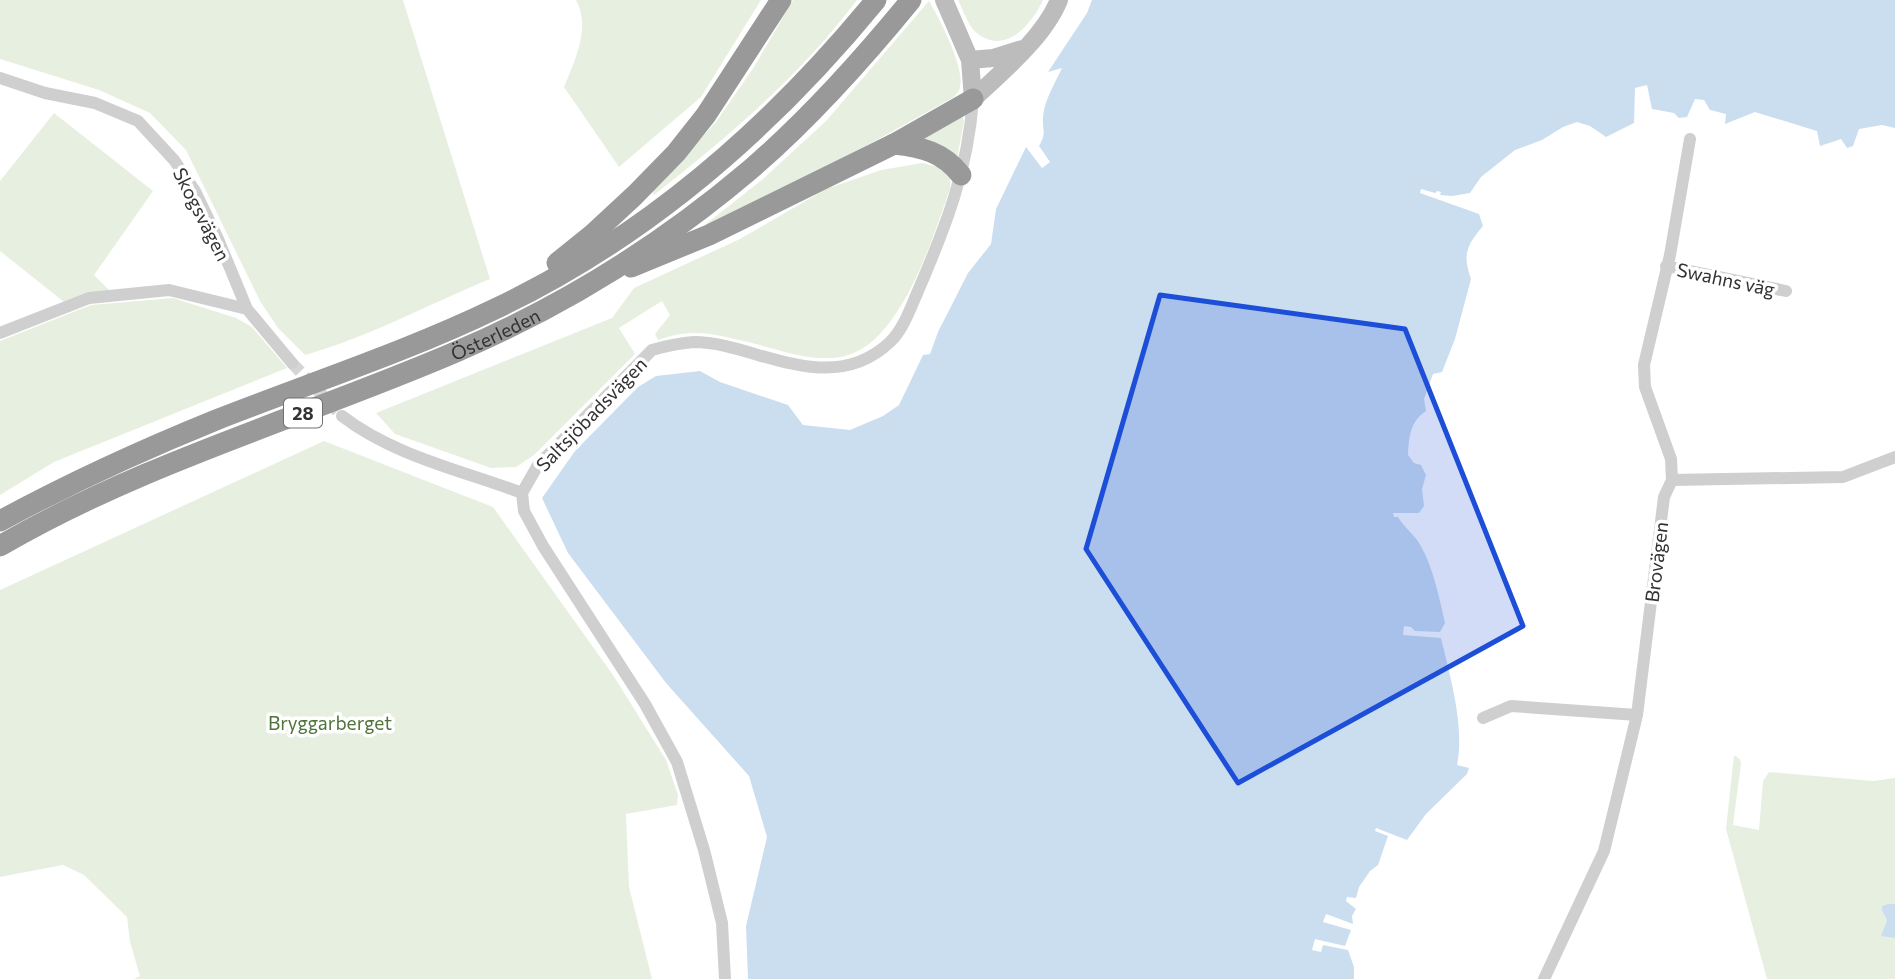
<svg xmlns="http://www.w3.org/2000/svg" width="1895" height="979" font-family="Commissioner,sans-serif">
<rect width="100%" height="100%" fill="#fff"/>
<!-- green -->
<path fill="#e7f0e0" d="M0 0H403L490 279C429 304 369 337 305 355L278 328 260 301 186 150 150 113 99 90 0 59Z
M576 0H761L701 97 619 167 564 87C575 60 591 28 576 0Z
M793 0H857C800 76 729 136 654 195L652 191 716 122 754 67Z
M958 0H1043C1032 24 1006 55 978 34 969 28 963 10 958 0Z
M929 1C939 18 965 67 960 87 960 91 956 94 954 97L877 140 708 227 706 224 763 179 826 121Z
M54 113 153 191 94 275 110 291 64 302 0 251V181Z
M959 117H962L964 121 957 159 919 140Z
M922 163 942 168 950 176V189C932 239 900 347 841 357 811 362 780 350 752 343 714 335 696 327 658 340L655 334 670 315 662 301 619 328 635 354 534 455 516 467 491 468 395 434 376 413 612 318 634 288 740 239 826 189 881 170Z
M173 298 236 318 252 327 287 368 54 462 0 495V341L91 305Z
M324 441 493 507 613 675 666 760 678 795 677 805 626 814 629 887 652 979H134L140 976 130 942 127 917 84 875 63 865 0 877V590Z
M1734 755 1740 759 1741 764 1733 825 1759 830 1763 781 1769 772 1873 781 1895 778V904H1888L1882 911 1887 920 1882 935 1895 938V979H1767L1726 829Z"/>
<!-- water -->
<path fill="#cbdef0" d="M1092 0H1895V128L1882 125 1859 129 1853 146 1847 148 1841 139 1820 146 1817 131 1755 112 1725 124 1726 114 1710 110 1704 100 1695 99 1687 117 1679 118 1674 113 1652 109 1647 85 1635 88 1634 123 1606 137 1590 126 1577 122 1563 127 1542 140 1515 150 1481 177 1470 193 1452 196 1440 195 1441 192 1437 191 1435 193 1421 189 1420 193 1479 214 1483 226C1467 245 1462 254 1471 279L1455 339 1442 372 1433 374 1424 399 1426 411C1410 422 1409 436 1408 455L1414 463 1421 465 1426 475 1422 489 1424 506 1419 513H1393L1394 517H1398C1405 529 1416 535 1422 548 1434 571 1439 597 1445 623L1440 632 1415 631 1411 627 1404 626 1403 635 1441 638C1450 676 1465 727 1457 765L1469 768 1467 774 1426 814 1407 840 1376 828 1375 831 1388 836 1378 865 1370 871 1359 887 1356 898 1347 897 1346 901 1356 909 1352 916 1353 924 1326 914 1323 922 1351 930 1345 946 1315 939 1312 950 1321 952 1323 945 1348 950 1354 967V979H748L746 926 767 837 749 776 666 683 568 553 542 498 575 451 638 387 656 376 700 371 720 382 788 405 803 425 850 430 883 416 899 405 923 355 930 354 938 332 968 273 991 244 996 209 1026 147 1042 168 1050 162 1039 146C1047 132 1042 131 1043 117 1044 101 1055 83 1062 68L1048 72 1087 13Z
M1888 904H1895V938L1881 936 1887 920 1882 911V906Z"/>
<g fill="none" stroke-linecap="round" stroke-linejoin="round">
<!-- street-tunnel -->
<path stroke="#d6d6d6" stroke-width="12" stroke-dasharray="12 6" stroke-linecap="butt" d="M292 363 342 416"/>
<!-- street -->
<path stroke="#cfcfcf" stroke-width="12" d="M0 78 45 93 95 103 138 121 174 160 195 191 218 239 247 309 292 363
M1666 266 1786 291
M0 333 89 298 169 290 247 309
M342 416C394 456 461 470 522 493
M1672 480 1843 477 1895 457
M1483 718 1511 706 1637 715
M725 979 722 923 704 850 677 762 645 704 543 546 524 511 522 493 538 465 652 350C666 346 679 343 694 342 732 342 773 364 813 367 843 370 868 363 890 342 903 330 911 307 918 291 946 226 968 170 973 99
M1544 979 1604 851 1613 814 1637 715 1664 497 1672 480 1671 459 1645 387 1644 365 1670 255 1690 139"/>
<!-- secondary -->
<path stroke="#bcbcbc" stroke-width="18" d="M944 0 970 60 973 99
M970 60 993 58 1022 49
M973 99C1002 72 1044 37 1059 0"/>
<!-- highway -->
<g stroke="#999" stroke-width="21">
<path d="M894 144C922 147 943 152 961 175"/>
<path d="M557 263 593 234 635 195 676 153 706 115 781 0"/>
<path d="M631 267 709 235 894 144 973 99"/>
<path d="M0 521C70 483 142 450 216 420 310 383 406 352 497 308 646 237 772 127 876 0"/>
<path id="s1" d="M0 546C144 462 305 417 458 351 563 306 664 243 751 169 810 118 862 60 911 0"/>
</g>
</g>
<!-- marked area -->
<path fill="#1d4ed8" fill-opacity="0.2" stroke="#1d4ed8" stroke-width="5" stroke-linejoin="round" d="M1160 295 1405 329 1523 626 1238 783 1086 549Z"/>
<g text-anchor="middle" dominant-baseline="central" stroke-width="7" stroke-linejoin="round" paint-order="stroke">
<!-- shield labels -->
<rect fill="#fff" stroke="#707070" stroke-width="2" x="284" y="398.5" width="38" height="29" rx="5"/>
<g font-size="18" font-weight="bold" fill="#323232">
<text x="303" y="413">28</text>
</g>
<!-- street labels -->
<g font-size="19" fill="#323232" stroke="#fff">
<text transform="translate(202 214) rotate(63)">Skogsvägen</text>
<text transform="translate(1726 279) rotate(12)">Swahns väg</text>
<text stroke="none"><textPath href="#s1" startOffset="539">Österleden</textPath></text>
<text transform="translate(591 414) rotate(-46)">Saltsjöbadsvägen</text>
<text transform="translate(1656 562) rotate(-83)">Brovägen</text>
</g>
<!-- park labels -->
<g font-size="19" fill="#4f733a" stroke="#fff">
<text x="330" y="722">Bryggarberget</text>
</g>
</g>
</svg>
